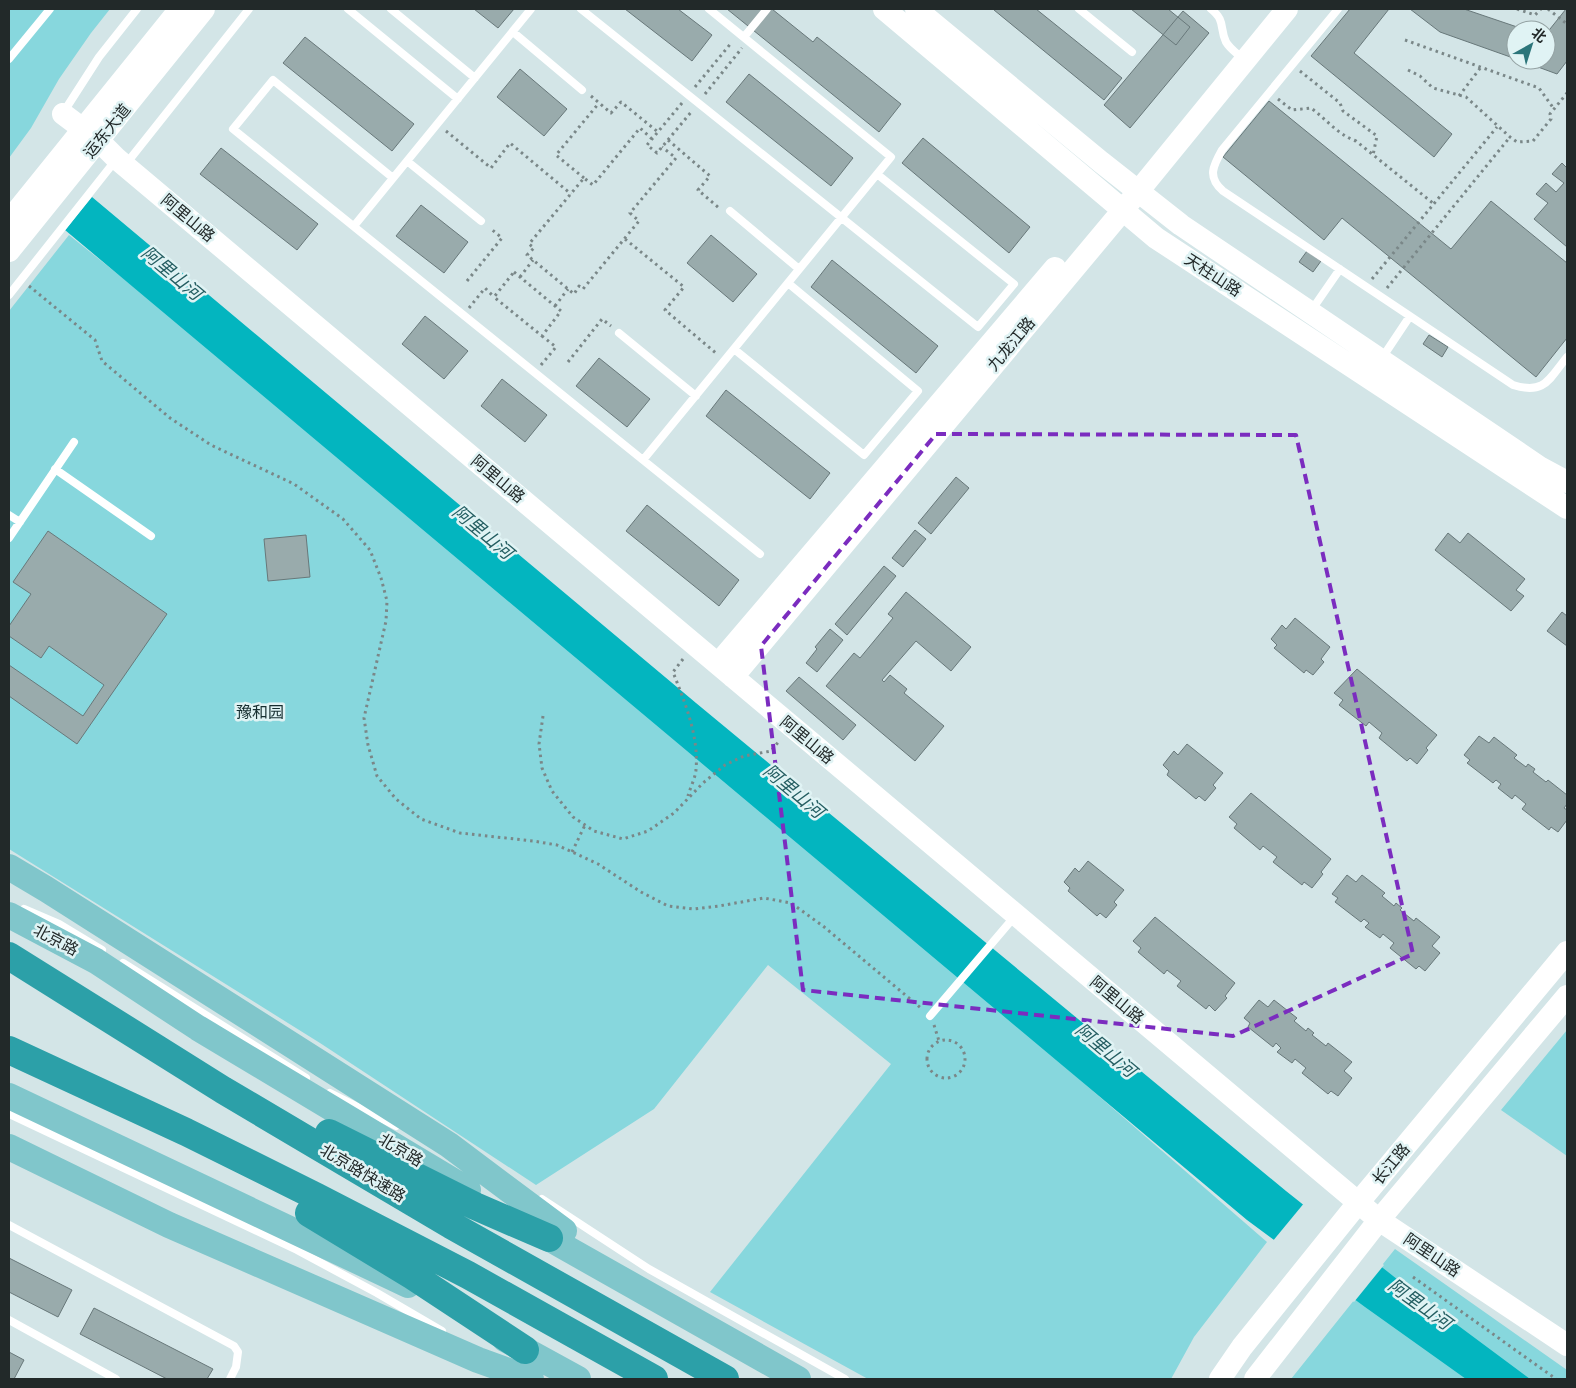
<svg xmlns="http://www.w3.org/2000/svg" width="1576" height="1388" font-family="Roboto,'Noto Sans SC',sans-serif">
<rect width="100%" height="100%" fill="#d3e5e7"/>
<!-- green -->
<path fill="#87d7dd" d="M9 9H110L91 33 59 79 31 128 9 158Z
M69 235 317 434 1002 1012 1267 1242 1194 1337 1171 1379H868L710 1292 891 1064 768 965 654 1109 536 1185 320 1043 9 849V311Z
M1567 1030V1156L1501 1110Z
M1395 1249 1567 1370V1379H1291Z"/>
<!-- water -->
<path fill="#03b5bf" d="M92 197 696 703 1286 1191 1417 1295 1530 1379H1466L1365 1307 1247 1220 65 230Z"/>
<!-- pier -->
<path fill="#d3e5e7" d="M1305 1202 1384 1265 1354 1302 1272 1242Z"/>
<!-- building -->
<path fill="#99abac" stroke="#68787a" d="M474 9H514L498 28Z
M625 9H678L712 35 692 61Z
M727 9H772L813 42 817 37 901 104 879 132Z
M995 9H1036L1122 78 1104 100 994 10Z
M1131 9H1168L1190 27 1176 45Z
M1350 9H1389L1354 53 1452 134 1434 157 1311 56Z
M1410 9H1464L1526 30H1516V59L1440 32Z
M1566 9H1567V61L1557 74 1519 60H1546V34Z
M1183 11 1209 33 1130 128 1104 105Z
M305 37 414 124 392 151 283 63Z
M520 69 567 109 544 136 497 97Z
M749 74 853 158 831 186 726 102Z
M1269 101 1451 249 1491 201 1567 263V338L1536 377 1342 218 1324 240 1223 157Z
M923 138 1030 227 1009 253 902 163Z
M221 148 318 224 297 250 200 174Z
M1562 163 1567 168V247L1534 219 1548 203 1536 194 1546 183 1556 192 1564 183 1552 174Z
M421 205 468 242 444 273 396 236Z
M711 235 757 274 733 302 687 263Z
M1307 251 1321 261 1313 272 1299 262Z
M832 260 938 346 916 373 811 287Z
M425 316 468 351 444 379 402 344Z
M1429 335 1448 347 1442 357 1423 344Z
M599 358 650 399 627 427 576 386Z
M502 379 547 415 525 442 481 406Z
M726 390 830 473 810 499 706 416Z
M956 477 969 488 931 534 918 523Z
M647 505 739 580 719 606 626 531Z
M915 530 926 539 903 567 892 558Z
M48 531 167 614 77 744 9 696V665L83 716 104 685 49 646 41 658 9 636V626L31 594 13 582Z
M1448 533 1460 543 1468 533 1525 579 1516 590 1524 596 1511 611 1435 550Z
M306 535 310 577 268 581 264 539Z
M884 566 896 576 847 635 835 624Z
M906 592 971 647 951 671 916 641 882 680 884 682 890 675 907 689 904 693 944 726 915 761 826 686 854 653 860 658 893 618 888 614Z
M1562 612 1567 616V646L1547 631Z
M1295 618 1330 647 1321 659 1324 662 1313 675 1306 670 1304 673 1274 648 1277 645 1271 639 1282 625 1286 629Z
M830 629 843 640 817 672 806 663 817 649 815 647Z
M1357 669 1437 735 1426 748 1428 750 1417 764 1410 758 1407 761 1379 738 1382 733 1369 722 1366 726 1339 705 1343 700 1334 693Z
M799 677 856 725 843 740 786 691Z
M1479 736 1489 743 1494 737 1517 755 1514 758 1526 767 1528 764 1535 769 1533 772 1546 782 1548 780 1567 795V804L1564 808 1567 810V820L1558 832 1551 827 1549 830 1522 809 1526 804 1515 795 1512 799 1498 788 1501 784 1496 780 1493 783 1467 763 1470 760 1464 755Z
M1187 744 1223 773 1213 785 1216 788 1205 801 1199 796 1196 799 1167 775 1169 771 1163 765 1174 751 1178 755Z
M1251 793 1331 859 1321 872 1323 874 1312 888 1304 882 1302 885 1273 862 1277 857 1263 846 1260 850 1234 828 1237 824 1229 817Z
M1088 861 1124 890 1114 902 1117 905 1106 918 1100 913 1097 916 1068 891 1070 888 1064 882 1075 868 1079 872Z
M1347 875 1356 882 1362 875 1385 893 1382 896 1394 906 1396 903 1402 908 1400 910 1414 921 1416 918 1440 937 1432 946 1440 953 1425 971 1419 966 1416 969 1390 948 1394 943 1383 934 1380 938 1365 927 1369 923 1364 919 1361 922 1335 902 1338 898 1332 894Z
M1155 917 1235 983 1225 996 1227 998 1215 1011 1209 1005 1206 1009 1177 986 1181 981 1167 970 1164 974 1138 952 1141 948 1133 941Z
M1259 1000 1268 1007 1274 1000 1297 1018 1294 1021 1306 1031 1308 1028 1314 1033 1312 1035 1326 1046 1328 1043 1352 1062 1344 1071 1352 1078 1338 1096 1331 1091 1328 1094 1302 1073 1306 1068 1295 1059 1292 1063 1277 1052 1281 1048 1276 1043 1273 1047 1248 1027 1250 1023 1244 1018Z
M9 1258 72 1290 58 1317 9 1292Z
M94 1308 213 1369 207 1379H167L80 1334Z
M9 1352 24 1360 14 1379H9Z"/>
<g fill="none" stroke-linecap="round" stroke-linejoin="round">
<!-- path -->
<path stroke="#7a8788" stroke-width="3" stroke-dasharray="2.5 4" stroke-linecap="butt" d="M1517 9 1535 15 1541 9
M1548 9 1567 24
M1405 40 1539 88 1554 109
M1408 70 1420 76 1433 88 1466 97 1510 137 1517 142 1533 141 1551 119 1550 114 1567 93
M1300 71 1340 103 1343 111 1377 136 1373 155
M695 87 732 42
M705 94 742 48
M591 96 611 113 621 102 658 132
M1459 96 1481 67
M1278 99 1292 110 1311 108C1326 119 1337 134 1356 141L1434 204
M682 103 647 145 657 153 692 111
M446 131 491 168 510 143 571 194
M652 139 640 128 593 185 584 178 529 244 534 248 527 255 574 294 579 286 583 289 639 221 630 213 676 158 662 147
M668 140 710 176 698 190 719 208
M584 178 556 155 599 103
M625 239 684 287 665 310 717 354
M514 272 561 311 542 336 494 297Z
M520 277 533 260
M1372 279 1497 127
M467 281 502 238 490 228
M29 286 95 340 102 361 170 418 211 445 294 484 343 519 370 550 381 578 387 601 386 621 364 718 368 745 377 776 396 799 421 819 460 833 533 841 557 845 598 864 641 892 668 906 694 909 719 906 764 898 791 903 823 926 922 1009
M1387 288 1510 137
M555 306 568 289
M469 308 485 288 494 297
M568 362 602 319 611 326
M541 365 556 347 542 336
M683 659 673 672C685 703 699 736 696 770 695 779 690 788 688 796
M543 716 539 744 542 768 552 791 573 817 594 831 623 839 648 831 674 813 703 783 725 765 744 756 771 751 780 740
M572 852 585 825
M934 1025 939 1041
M927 1059a19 19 0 1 1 38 0a19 19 0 1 1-38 0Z
M1413 1277 1556 1379"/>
<!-- lane -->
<path stroke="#fff" stroke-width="8" d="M348 9 458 99
M391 9 475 78
M581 9 978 327 1014 284 877 174
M1079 9 1132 52
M1211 9C1226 21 1219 27 1226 42 1230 49 1238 54 1244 60
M1338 9 1222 150C1213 166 1207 177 1223 191L1513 385C1545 395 1549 379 1567 357
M513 32 582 90
M744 37 767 9
M9 59 50 9
M63 113 99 57 137 9
M407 161 481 221
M126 164 249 9
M393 178 273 80 233 129 643 460 891 157 709 9
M730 211 799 269
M354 226 531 9
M9 295 115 161
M1311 311 1340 269
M619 333 696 396
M734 349 864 455 918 391 788 283
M1382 358 1410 316
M643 460 760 554
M55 469 151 536
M9 515 20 522
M9 538 74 442
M24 909 59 924 102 950
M123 963 306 1078
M930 1016 1015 916
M330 1093 396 1126
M9 1114 297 1250 377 1293 442 1331
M542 1199 649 1269 845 1379
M9 1225 234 1346 238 1352 236 1367 230 1379
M9 1320 116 1379"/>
<!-- secondary -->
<path stroke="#fff" stroke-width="22" d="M884 9 1156 238 1567 508
M916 9 1101 162 1181 225 1541 468 1567 482
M63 114 99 141 117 159 1379 1220 1567 1345
M9 221 180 9
M9 251 204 9
M718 664 1055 268
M733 677 1123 210 1287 9
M1220 1379 1242 1347 1358 1203 1567 952
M1255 1379 1379 1220 1567 996"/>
<!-- primary -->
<path stroke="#80c6cb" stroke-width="26" d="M9 867 46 889 449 1145 564 1231
M9 915 96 961 198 1028 468 1190
M9 1096 408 1285
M9 1147 169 1225 478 1360 531 1379
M529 1227 798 1379
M505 1339 578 1379"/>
<!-- highway -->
<path stroke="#2ca0a8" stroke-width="28" d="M9 956 223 1090 451 1225 725 1379
M9 1050 186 1132 317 1197 468 1275 654 1379
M329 1133 475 1206 549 1238
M309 1213 413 1276 525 1350"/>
</g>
<!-- marked area -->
<path fill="none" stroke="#7b2cbf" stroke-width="4" stroke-dasharray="10 6" stroke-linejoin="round" d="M936 434 1296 435 1413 954 1233 1036 803 990 761 646Z"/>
<g text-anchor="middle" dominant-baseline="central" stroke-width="5" stroke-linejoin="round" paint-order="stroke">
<!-- street labels -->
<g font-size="16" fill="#222929" stroke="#e0f3f4">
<text transform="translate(107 131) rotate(-51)">运东大道</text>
<text transform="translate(188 218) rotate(40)">阿里山路</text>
<text transform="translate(1213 275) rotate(33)">天柱山路</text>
<text transform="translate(1011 344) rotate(-50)">九龙江路</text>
<text transform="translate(498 479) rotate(40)">阿里山路</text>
<text transform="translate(807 740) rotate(40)">阿里山路</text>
<text transform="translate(56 940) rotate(28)">北京路</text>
<text transform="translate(1117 1000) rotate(40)">阿里山路</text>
<text transform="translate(401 1150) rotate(31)">北京路</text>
<text transform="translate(1391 1164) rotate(-50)">长江路</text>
<text transform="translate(363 1173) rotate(31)">北京路快速路</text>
<text transform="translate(1432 1255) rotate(34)">阿里山路</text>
</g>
<!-- park labels -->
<g font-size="16" fill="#162e30" stroke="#e0f3f4">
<text x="260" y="712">豫和园</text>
</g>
<!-- water labels -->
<g font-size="18" font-style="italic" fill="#245e62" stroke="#e0f3f4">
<text transform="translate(172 273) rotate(40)">阿里山河</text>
<text transform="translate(483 532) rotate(40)">阿里山河</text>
<text transform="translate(794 791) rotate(40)">阿里山河</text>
<text transform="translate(1106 1050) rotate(40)">阿里山河</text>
<text transform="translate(1420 1304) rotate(36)">阿里山河</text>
</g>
</g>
<!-- border -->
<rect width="1576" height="1388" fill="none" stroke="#222929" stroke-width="20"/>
<!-- north arrow -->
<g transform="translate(1531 45) rotate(39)"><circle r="24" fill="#e0f3f4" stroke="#94a2a3"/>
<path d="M0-4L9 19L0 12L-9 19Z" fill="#2b757a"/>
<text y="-8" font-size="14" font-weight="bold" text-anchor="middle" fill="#222929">北</text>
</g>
</svg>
